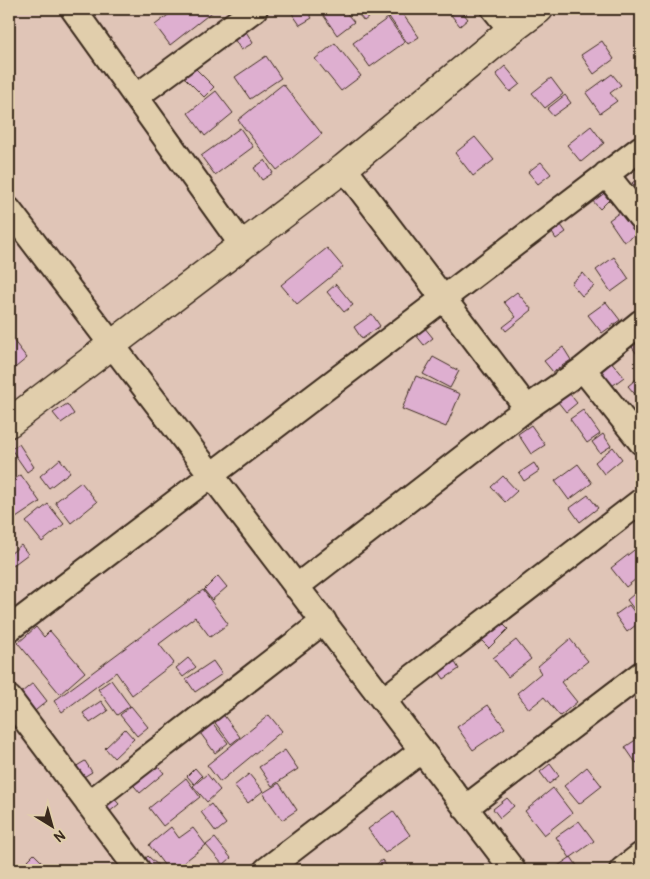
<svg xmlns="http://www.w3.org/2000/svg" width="650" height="879" font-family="Pangolin,sans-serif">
<rect width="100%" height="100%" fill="#e0c5b7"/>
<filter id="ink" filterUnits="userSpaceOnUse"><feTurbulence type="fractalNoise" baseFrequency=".02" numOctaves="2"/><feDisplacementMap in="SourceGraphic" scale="10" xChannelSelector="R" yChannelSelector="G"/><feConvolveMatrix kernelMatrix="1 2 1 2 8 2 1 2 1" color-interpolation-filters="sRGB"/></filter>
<g filter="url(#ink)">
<!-- building -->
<path fill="#deafd0" stroke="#3b2a1e" d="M176 9H216L170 45 155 25Z
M289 9H306L312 18 300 25Z
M319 9H343L354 22 337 35Z
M354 9H379L364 21Z
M389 9H399L419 37 408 44 385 11Z
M460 9 468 19 460 26 451 15Z
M388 18 405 42 370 67 353 43Z
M245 30 253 43 241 50 233 37Z
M602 41 614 59 594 74 581 55Z
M335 43 361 76 341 91 315 59Z
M266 56 281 78 250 99 235 77Z
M191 64 214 87 204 97 181 74Z
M505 66 520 84 510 92 496 74Z
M612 74 621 85 610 93 617 101 600 113 586 93Z
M551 78 563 94 545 108 532 93Z
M283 84 322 134 277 170 238 120Z
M216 91 233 113 205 136 188 113Z
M565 95 571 103 553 116 547 109Z
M591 126 604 143 581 162 567 145Z
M240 128 253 147 215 175 201 156Z
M475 137 494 160 473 176 455 153Z
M265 160 273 173 262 180 254 168Z
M541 162 551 174 538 184 528 172Z
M641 176V191L640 192 632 183Z
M598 187 609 200 600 209 588 196Z
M620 212 636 234 624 242 609 220Z
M558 221 566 232 556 239 549 228Z
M327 248 343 267 297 304 281 285Z
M614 257 629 279 611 292 596 270Z
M583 273 594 286 582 296 571 283Z
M336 284 353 305 344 312 327 292Z
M517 292 532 310 506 331 503 327 516 317 504 302Z
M606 302 620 320 602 333 588 315Z
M372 314 380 326 362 339 354 327Z
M420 322 433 338 424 345 411 329Z
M641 339V355L639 357 632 347Z
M13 340 27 358 10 372 9 344Z
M563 347 571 360 553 372 544 361Z
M433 357 459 371 450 388 423 374Z
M610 360 624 377 612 386 599 370Z
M641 375V397L639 399 628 386Z
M416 376 460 394 446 427 402 409Z
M569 393 577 403 566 412 558 402Z
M67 404 74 414 61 423 53 413Z
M583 410 600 434 587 443 570 419Z
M531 425 545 445 531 454 518 434Z
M603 434 611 446 600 453 592 442Z
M19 444 34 467 27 472 11 449Z
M613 447 622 459 604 474 595 462Z
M60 459 70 472 49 488 40 476Z
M534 463 539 471 524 481 519 473Z
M578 464 592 483 569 500 555 481Z
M21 475 40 502 10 522 9 483Z
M503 476 517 491 505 502 491 487Z
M81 482 97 502 71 523 55 502Z
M588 495 598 508 580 522 570 508Z
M48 504 64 524 42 542 26 522Z
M21 545 28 554 12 566 9 562V555Z
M638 547 641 551V575L626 587 611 568Z
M218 576 227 587 212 600 204 590Z
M641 588V618L627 600Z
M203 590 228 624 210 637 195 617 159 644 174 663 132 695 116 672 62 712 54 701Z
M629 605 641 621 627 632 615 615Z
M499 620 508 629 489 648 480 639Z
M36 627 44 637 50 631 85 672 60 694 18 643Z
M570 639 588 661 561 682 577 702 560 716 544 697 529 709 517 693 541 673 537 667Z
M516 640 531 659 508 677 493 658Z
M188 658 196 667 183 677 176 668Z
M453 659 459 669 444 679 437 669Z
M213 661 222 674 195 692 186 679Z
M111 680 130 706 117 715 98 689Z
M33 683 47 701 30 715 16 697Z
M101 701 108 711 90 723 83 713Z
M488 705 505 728 473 750 457 727Z
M131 706 148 727 137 736 120 715Z
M222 713 240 737 231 744 213 720Z
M269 715 282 731 220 782 207 765Z
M211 721 228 743 215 753 198 730Z
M125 729 134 739 114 758 105 748Z
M637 739 641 745V760L636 763 625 747Z
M285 750 298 769 272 786 259 767Z
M85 761 92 772 82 778 75 767Z
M154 761 164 773 140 793 130 781Z
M550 764 559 776 549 784 540 772Z
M587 767 602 786 579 804 564 786Z
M195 768 202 776 194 784 187 776Z
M207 774 220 790 207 802 193 786Z
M249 774 263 791 248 803 234 786Z
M186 778 200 797 163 826 149 808Z
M279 783 297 810 282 820 263 793Z
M553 788 572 813 544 835 525 811Z
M111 795 119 804 108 813 100 803Z
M507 798 514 806 500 818 493 809Z
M211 804 226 824 216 832 201 812Z
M393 811 410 835 385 853 368 829Z
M579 821 594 841 570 858 556 837Z
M171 827 179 838 193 828 206 845 174 870H168L149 845Z
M215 838 231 858 223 865 206 845Z
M34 854 43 863 35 870 25 863Z
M148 856 163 870H148L140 863Z
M571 857 580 870H552Z
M382 860 390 870H369Z"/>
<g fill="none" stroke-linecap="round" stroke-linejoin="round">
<!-- minor casing -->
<g stroke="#3b2a1e" stroke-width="28">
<path id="minor" d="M73 9 242 245
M494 9 511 30
M137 96 255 9
M344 168 527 408
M606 174 641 218
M9 210 513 870
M583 369 641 442
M296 587 527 408 583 369 641 322
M9 629 641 148
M9 698 138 870
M383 700 641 501
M88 804 324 621
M465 808 641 674
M266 870 421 751
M622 870 641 855"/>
</g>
<!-- tertiary casing -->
<g stroke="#3b2a1e" stroke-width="31">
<path id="tertiary" d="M9 423 344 168 511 30 539 9"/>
</g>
<!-- minor -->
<use href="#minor" stroke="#e1ceac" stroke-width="24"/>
<!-- tertiary -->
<use href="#tertiary" stroke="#e1ceac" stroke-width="28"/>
</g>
</g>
<!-- margin -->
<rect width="650" height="879" fill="none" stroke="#e1ceac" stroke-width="30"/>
<rect x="15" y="15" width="620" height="849" fill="none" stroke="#3b2a1e" stroke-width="2" filter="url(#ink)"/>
<!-- north arrow -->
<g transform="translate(52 826) rotate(143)" stroke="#e1ceac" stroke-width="4" paint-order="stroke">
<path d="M0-4L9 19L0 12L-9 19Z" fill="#3b2a1e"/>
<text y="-8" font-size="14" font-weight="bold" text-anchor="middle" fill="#3b2a1e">N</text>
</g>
</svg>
